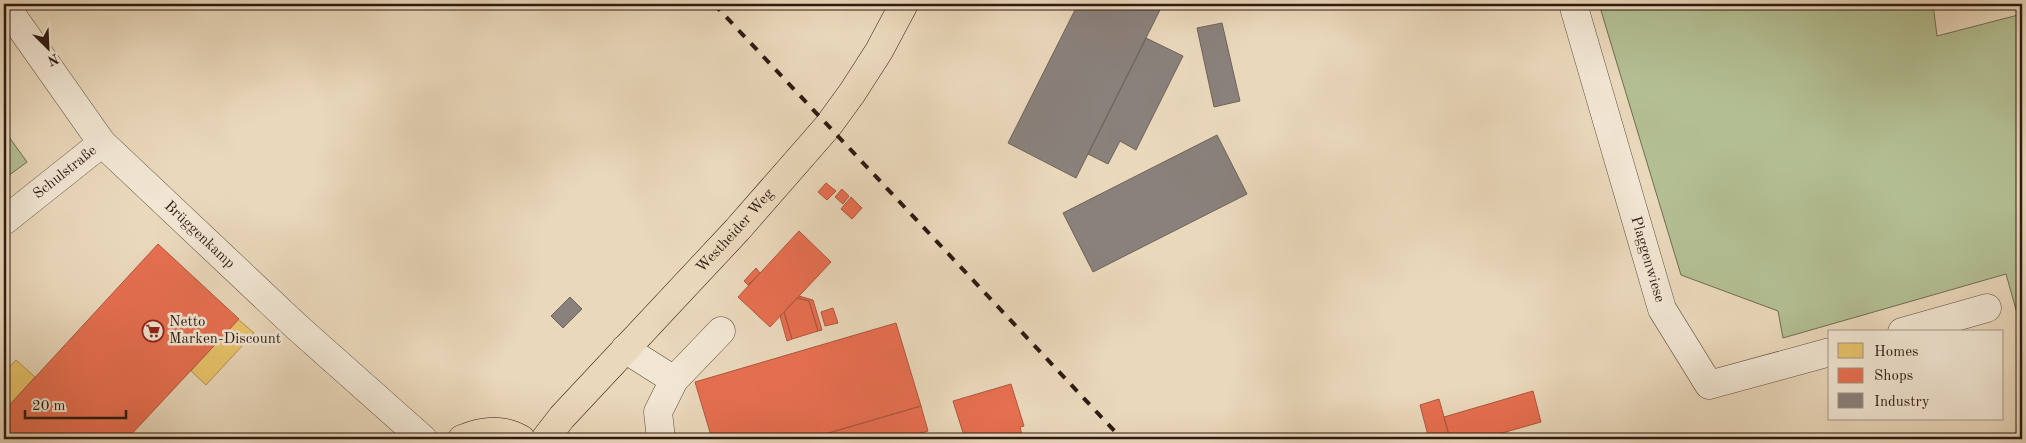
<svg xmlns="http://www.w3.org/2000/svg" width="2026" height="443" font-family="'Old Standard TT',serif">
<rect width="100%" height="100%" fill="#ead8bb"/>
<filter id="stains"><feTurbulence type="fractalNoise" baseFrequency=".004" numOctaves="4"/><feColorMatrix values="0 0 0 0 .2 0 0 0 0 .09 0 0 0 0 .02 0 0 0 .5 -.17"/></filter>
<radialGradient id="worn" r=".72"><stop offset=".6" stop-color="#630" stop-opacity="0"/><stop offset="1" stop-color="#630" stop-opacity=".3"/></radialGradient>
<!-- green -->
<path fill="#b3bf93" stroke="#706c52" d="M1599 4H1933L1937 36 2022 14V331L2006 274 1783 338 1778 311 1681 275Z
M4 130 27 162 4 179Z"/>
<!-- homes -->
<path fill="#e9c46a" stroke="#b19150" d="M238 319 254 333 206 385 191 371Z
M16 360 35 377 4 411V373Z"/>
<!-- shops -->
<path fill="#e76f51" stroke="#af563e" d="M826 183 836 191 827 200 818 192Z
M842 189 849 196 843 204 835 197Z
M851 197 862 208 852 219 841 209Z
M799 231 831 262 770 327 738 297Z
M158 244 239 319 127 439H14L4 430V411Z
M756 268 760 273 748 285 744 281Z
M799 296 813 300 822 330 818 331 809 301 797 298Z
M797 298 809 301 818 331 792 339 784 312Z
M833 308 838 323 825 326 821 312Z
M784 312 792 339 787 341 780 316Z
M896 323 921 406 808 439H712L695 382Z
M1011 384 1024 426 1020 427 1023 439H965L953 401Z
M1533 391 1541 422 1481 439H1450L1444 417Z
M1439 399 1444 417 1450 439H1429L1420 405Z
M921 406 928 431 901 439H808Z
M1307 434 1308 439H1285Z"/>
<!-- industry -->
<path fill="#8a817c" stroke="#6e625c" d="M1078 4H1163L1076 178 1008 143Z
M1222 23 1240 101 1214 107 1197 28Z
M1146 38 1183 56 1136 150 1120 141 1108 164 1088 154Z
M1217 135 1247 194 1093 272 1063 213Z
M570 297 582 309 563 328 551 316Z"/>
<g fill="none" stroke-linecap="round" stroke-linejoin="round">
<!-- minor casing -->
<g stroke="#5c4a3c" stroke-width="29">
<g id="minor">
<path id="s1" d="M4 4 102 143 297 327 423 439"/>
<path id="s2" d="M1573 4 1662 309 1709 385 1830 352"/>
<path id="s3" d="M4 221 102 143"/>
<path d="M1902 332 1987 308"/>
<path d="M625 349 674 380"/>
<path d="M661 439 658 412 674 380 721 331"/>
</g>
</g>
<!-- major casing -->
<g stroke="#2d1a12" stroke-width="29">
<g id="major">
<path d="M462 439C481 431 502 428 521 439"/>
<path id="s4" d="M545 439 562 417 737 230 828 126 852 93 879 51 904 4"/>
</g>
</g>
<!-- minor -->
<use href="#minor" stroke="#f1e6d3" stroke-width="28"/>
<!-- major -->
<use href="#major" stroke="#ead8bb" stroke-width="28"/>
<!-- rail -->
<path stroke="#2d1a12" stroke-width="4" stroke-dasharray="9 9" stroke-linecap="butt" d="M714 4 1122 439"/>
</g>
<!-- icons -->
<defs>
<g id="supermarket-ring" transform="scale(1.125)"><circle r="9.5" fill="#f1e6d3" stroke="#8f2418" stroke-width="1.5"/><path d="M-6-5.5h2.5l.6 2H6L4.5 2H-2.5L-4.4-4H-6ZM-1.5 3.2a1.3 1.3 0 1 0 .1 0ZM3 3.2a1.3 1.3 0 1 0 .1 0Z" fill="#8f2418"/></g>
</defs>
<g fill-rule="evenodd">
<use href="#supermarket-ring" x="153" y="331"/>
</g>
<g text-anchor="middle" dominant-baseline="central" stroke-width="5" stroke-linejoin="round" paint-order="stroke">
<!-- street labels -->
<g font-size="15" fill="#2d1a12" stroke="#f1e6d3">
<text stroke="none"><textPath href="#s3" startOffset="78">Schulstraße</textPath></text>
<text stroke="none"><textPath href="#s4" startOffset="282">Westheider Weg</textPath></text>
<text stroke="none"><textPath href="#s1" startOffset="304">Brüggenkamp</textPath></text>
<text stroke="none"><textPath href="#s2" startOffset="266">Plaggenwiese</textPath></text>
</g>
<!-- poi labels -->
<g font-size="15" fill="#2d1a12" stroke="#f1e6d3" text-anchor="start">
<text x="169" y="322">Netto<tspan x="169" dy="17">Marken-Discount</tspan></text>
</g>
</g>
<!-- margin -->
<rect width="2026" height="443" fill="none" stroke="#ead8bb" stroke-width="20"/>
<rect x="5" y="5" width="2016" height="433" fill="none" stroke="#2d1a12" stroke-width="2.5"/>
<rect x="10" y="10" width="2006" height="423" fill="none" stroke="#2d1a12"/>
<!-- legend -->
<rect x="1828" y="330" width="175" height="90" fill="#f1e6d3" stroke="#a39486"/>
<rect x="1838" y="343" width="25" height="15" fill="#e9c46a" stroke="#a39486"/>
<text x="1874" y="356" font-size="15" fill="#2d1a12">Homes</text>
<rect x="1838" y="368" width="25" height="15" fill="#e76f51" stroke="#a39486"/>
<text x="1874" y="380" font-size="15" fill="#2d1a12">Shops</text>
<rect x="1838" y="393" width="25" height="15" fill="#8a817c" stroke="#a39486"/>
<text x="1874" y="406" font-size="15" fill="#2d1a12">Industry</text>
<!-- north arrow -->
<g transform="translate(48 48) rotate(156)" stroke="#f1e6d3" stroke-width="4" paint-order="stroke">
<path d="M0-4L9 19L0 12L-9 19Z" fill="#2d1a12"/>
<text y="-8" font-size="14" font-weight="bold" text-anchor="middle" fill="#2d1a12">N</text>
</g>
<!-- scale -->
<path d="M25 410v8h101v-8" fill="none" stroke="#2d1a12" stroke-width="2.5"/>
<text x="32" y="410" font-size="15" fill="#2d1a12" stroke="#f1e6d3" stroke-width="4" paint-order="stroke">20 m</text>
<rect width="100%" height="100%" filter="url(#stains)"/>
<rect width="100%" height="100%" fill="url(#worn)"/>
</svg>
